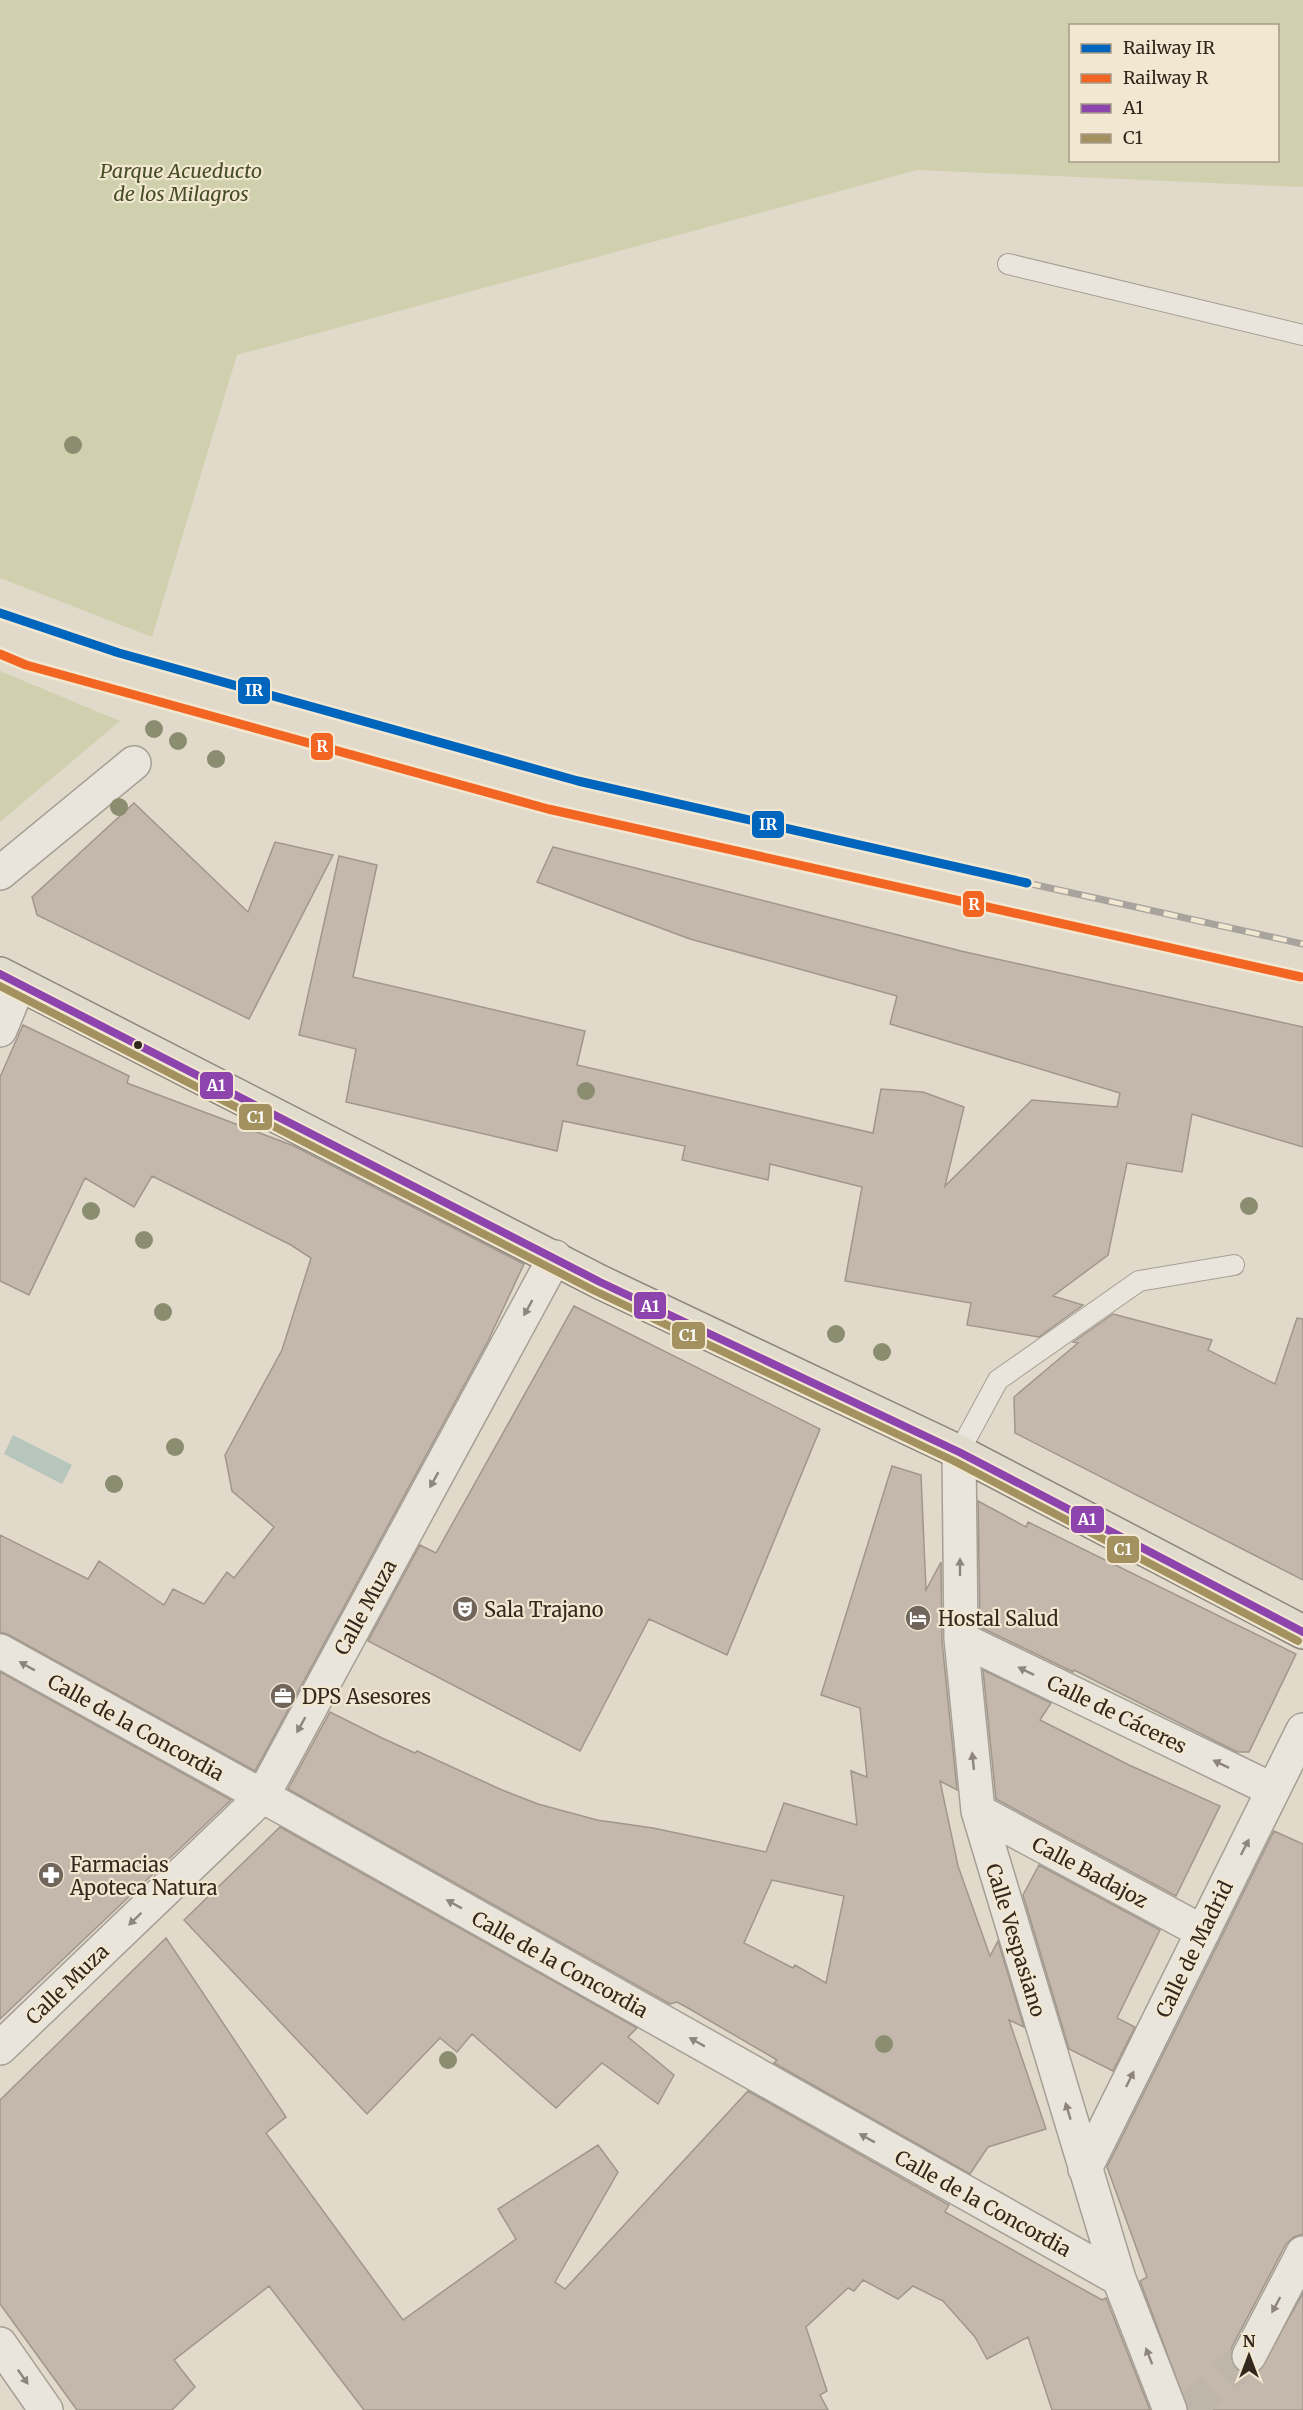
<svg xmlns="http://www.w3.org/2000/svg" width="1303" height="2410" font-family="Merriweather,serif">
<rect width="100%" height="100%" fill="#e1dacb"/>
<!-- green -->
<path fill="#d0d0ae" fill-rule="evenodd" d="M0 0H1303V187L917 170 237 355 152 637 0 578ZM1070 26H1278V160H1070Z
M0 671 120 721 0 822Z"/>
<!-- water -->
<path fill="#b6c6bc" d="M13 1435 72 1465 62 1484 4 1454Z"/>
<!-- building -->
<path fill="#c4b8ac" stroke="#a1968b" stroke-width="1.5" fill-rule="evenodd" d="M134 803 248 912 275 842 333 855 249 1019 37 915 32 897Z
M553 847 961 951 1303 1027V1147L1192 1114 1182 1172 1127 1163 1108 1255 1053 1296 1083 1305 1039 1337 967 1325 971 1303 845 1281 862 1187 770 1164 768 1180 682 1160 685 1146 563 1121 557 1151 346 1102 356 1049 299 1035 339 856 377 865 353 977 585 1031 577 1065 873 1133 881 1089 923 1092 964 1107 945 1186 1032 1100 1117 1107 1120 1093 890 1024 897 996 690 939 537 882Z
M23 1025 129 1076 127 1083 294 1146 524 1264 488 1341 255 1771 9 1635 0 1632V1535L88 1579 99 1561 164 1605 173 1589 204 1604 227 1572 234 1578 274 1527 232 1491 225 1455 282 1350 311 1258 291 1245 152 1176 134 1207 85 1178 29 1295 0 1281V1077Z
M574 1306 820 1429 727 1655 649 1619 580 1751 368 1641 420 1545 436 1553Z
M1113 1314 1212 1340 1208 1350 1275 1384 1297 1318 1303 1319V1580L1015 1433 1014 1397 1078 1343 1073 1342Z
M892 1466 921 1475 926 1590 941 1562 942 1641 957 1790 940 1781 958 1866 990 1956 998 1941 1024 2027 1009 2020 1046 2129 988 2147 970 2174 774 2063 777 2060 688 2008 677 2002 670 2004 288 1789 330 1712 382 1738 415 1753 417 1751 502 1790 538 1804 597 1820 653 1828 766 1852 784 1803 857 1825 851 1771 867 1777 860 1708 821 1695ZM772 1880 844 1896 826 1983 795 1965 793 1968 744 1943Z
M978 1501 1026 1527 1028 1522 1296 1654 1249 1752H1237L1074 1670 1073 1672 980 1627Z
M983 1670 1051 1703 1040 1720 1129 1765 1220 1806 1176 1896 996 1799Z
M0 1672 231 1800 0 2019Z
M280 1827 637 2028 628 2037 674 2075 658 2104 602 2063 556 2108 472 2034 457 2052 440 2038 367 2114 184 1920Z
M1274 1831 1303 1844V2234L1294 2237 1286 2244 1232 2347 1230 2357 1234 2366 1241 2373 1250 2375 1259 2371 1303 2293V2410H1188L1140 2281 1147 2277 1107 2167Z
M1039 1865 1160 1930 1117 2018 1135 2027 1113 2071 1069 2049 1023 1895Z
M166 1938 286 2117 266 2133 403 2320 516 2239 498 2209 598 2145 618 2172 555 2282 565 2289 748 2091 949 2205 945 2212 1102 2300 1106 2298 1150 2410H1052L1028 2337 987 2359 975 2337 943 2301 913 2286 898 2299 863 2280 854 2291 848 2288 806 2327 827 2391 820 2395 828 2410H364L269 2286 174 2360 195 2387 172 2410H77L0 2304V2100Z"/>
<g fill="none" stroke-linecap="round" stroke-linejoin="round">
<!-- minor-tunnel -->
<path stroke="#beb6a8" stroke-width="33" stroke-dasharray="33 16" stroke-linecap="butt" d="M1187 2410 1249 2356"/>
<!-- service casing -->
<g stroke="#a69f95" stroke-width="22">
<path id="service" d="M1008 264 1303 335
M959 1452 998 1380 1139 1281 1234 1265"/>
</g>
<!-- minor casing -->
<g stroke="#a69f95" stroke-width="36">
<path id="minor" d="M0 873 134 763
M0 1030 19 984
M959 1452 961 1639 978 1811 1119 2279 1170 2410
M961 1639 1273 1790
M0 1651 293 1813 1119 2279
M978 1811 1203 1932
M0 2048 262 1797 555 1257
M1085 2169 1303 1730
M0 2344 46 2410
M1249 2356 1303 2253"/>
</g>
<!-- primary casing -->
<g stroke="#8b857b" stroke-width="36">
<path id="primary" d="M0 974 600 1282 959 1452 1303 1632"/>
</g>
<!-- service -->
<use href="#service" stroke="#eae5dc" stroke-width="20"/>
<!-- minor -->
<use href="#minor" stroke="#eae5dc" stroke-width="33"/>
<!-- primary -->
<use href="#primary" stroke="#e1dbce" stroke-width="33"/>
<!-- rail casing -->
<g stroke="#a8a49d" stroke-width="7">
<path id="rail" d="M1027 883 1303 944"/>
</g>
<!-- rail -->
<use href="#rail" stroke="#f2e7d1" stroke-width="4.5" stroke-dasharray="14" stroke-linecap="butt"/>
<!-- bus-1 casing -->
<g stroke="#f2e7d1" stroke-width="12">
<path id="bus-1" d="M0 974 600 1282 959 1452 1303 1632"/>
</g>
<!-- bus-2 casing -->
<g stroke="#f2e7d1" stroke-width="12">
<path id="bus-2" d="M0 986 595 1291 954 1461 1298 1641"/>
</g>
<!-- bus-1 -->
<use href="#bus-1" stroke="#8e44ad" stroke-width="8"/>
<!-- bus-2 -->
<use href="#bus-2" stroke="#a3925f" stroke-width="8"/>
<!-- rail-1 casing -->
<g stroke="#f2e7d1" stroke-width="14">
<path id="rail-1" d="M0 613 119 653 578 781 1027 883"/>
</g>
<!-- rail-2 casing -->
<g stroke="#f2e7d1" stroke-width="14">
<path id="rail-2" d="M0 654 26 665 548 809 1301 977"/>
</g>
<!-- rail-1 -->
<use href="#rail-1" stroke="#0065bd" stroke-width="9"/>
<!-- rail-2 -->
<use href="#rail-2" stroke="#f26522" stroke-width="9"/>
</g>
<!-- trees -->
<g fill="#8b8d70">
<circle cx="73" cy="445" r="9"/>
<circle cx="154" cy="729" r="9"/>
<circle cx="178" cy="741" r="9"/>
<circle cx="216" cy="759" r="9"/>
<circle cx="119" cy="807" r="9"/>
<circle cx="586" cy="1091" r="9"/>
<circle cx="1249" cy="1206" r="9"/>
<circle cx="91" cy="1211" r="9"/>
<circle cx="144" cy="1240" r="9"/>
<circle cx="163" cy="1312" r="9"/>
<circle cx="836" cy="1334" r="9"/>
<circle cx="882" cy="1352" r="9"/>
<circle cx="175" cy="1447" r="9"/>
<circle cx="114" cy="1484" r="9"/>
<circle cx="884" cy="2044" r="9"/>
<circle cx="448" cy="2060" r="9"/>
</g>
<!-- one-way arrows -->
<defs><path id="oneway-solid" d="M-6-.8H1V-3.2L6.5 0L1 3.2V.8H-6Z" transform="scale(1.5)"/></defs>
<g fill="#8e867d">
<use href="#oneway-solid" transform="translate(528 1308) rotate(119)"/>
<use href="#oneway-solid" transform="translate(434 1480) rotate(119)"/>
<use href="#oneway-solid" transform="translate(960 1567) rotate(-90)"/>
<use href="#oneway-solid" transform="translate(27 1666) rotate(-151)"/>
<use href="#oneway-solid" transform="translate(1026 1671) rotate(-154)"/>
<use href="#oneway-solid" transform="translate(301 1725) rotate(119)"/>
<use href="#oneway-solid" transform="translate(973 1761) rotate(-96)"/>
<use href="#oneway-solid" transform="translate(1221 1764) rotate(-154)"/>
<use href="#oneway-solid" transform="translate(1245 1847) rotate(-63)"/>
<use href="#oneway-solid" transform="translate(454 1904) rotate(-151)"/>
<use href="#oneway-solid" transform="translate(135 1919) rotate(136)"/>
<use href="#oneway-solid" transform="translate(697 2042) rotate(-151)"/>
<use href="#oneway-solid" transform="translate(1130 2079) rotate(-64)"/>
<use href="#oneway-solid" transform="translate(1068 2111) rotate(-107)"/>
<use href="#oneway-solid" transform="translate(867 2138) rotate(-151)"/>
<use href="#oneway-solid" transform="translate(1276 2305) rotate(118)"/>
<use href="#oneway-solid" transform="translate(1149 2356) rotate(-111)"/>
<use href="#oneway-solid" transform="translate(23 2377) rotate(55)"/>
</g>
<!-- icons -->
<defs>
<g id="theatre-disc" transform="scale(1.35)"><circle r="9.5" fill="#70665b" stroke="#f2e7d1"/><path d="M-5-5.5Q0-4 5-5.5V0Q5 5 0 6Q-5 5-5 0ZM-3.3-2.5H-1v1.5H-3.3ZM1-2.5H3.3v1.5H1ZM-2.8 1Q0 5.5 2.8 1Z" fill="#fff"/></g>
<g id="hotel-disc" transform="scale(1.35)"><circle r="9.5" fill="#70665b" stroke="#f2e7d1"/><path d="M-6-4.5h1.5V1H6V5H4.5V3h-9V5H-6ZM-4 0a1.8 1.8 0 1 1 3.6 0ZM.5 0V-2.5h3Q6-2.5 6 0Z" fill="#fff"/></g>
<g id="office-disc" transform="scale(1.35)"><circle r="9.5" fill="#70665b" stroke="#f2e7d1"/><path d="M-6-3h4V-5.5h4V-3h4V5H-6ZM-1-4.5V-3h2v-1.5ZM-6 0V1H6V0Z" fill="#fff"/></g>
<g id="pharmacy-disc" transform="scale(1.35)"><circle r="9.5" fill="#70665b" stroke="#f2e7d1"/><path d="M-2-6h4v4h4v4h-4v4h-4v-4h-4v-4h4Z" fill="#fff"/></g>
</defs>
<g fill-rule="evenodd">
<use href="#theatre-disc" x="465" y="1609"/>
<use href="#hotel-disc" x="918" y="1618"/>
<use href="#office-disc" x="283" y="1696"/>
<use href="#pharmacy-disc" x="51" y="1875"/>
</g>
<!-- markers -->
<circle fill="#33281e" stroke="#f2e7d1" stroke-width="2" cx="138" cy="1045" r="5"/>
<g text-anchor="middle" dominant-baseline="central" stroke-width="4.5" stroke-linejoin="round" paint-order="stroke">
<!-- park labels -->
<g font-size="20" font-style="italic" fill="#454e26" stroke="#f2e7d1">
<text x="181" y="170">Parque Acueducto<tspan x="181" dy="23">de los Milagros</tspan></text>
</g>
<!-- street labels -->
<g font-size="20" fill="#33281e" stroke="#f2e7d1">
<text transform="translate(365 1607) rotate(-61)">Calle Muza</text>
<text transform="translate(1117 1714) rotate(26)">Calle de Cáceres</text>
<text transform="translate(136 1727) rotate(29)">Calle de la Concordia</text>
<text transform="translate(1090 1872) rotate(28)">Calle Badajoz</text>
<text transform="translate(1016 1940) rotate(73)">Calle Vespasiano</text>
<text transform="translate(1194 1949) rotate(-64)">Calle de Madrid</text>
<text transform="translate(560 1964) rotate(29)">Calle de la Concordia</text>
<text transform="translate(67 1984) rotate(-44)">Calle Muza</text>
<text transform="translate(983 2203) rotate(29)">Calle de la Concordia</text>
</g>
<!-- poi labels -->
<g font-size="20" fill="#33281e" stroke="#f2e7d1" text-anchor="start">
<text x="484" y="1609">Sala Trajano</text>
<text x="938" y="1618">Hostal Salud</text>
<text x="302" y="1696">DPS Asesores</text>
<text x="70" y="1864">Farmacias<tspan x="70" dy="23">Apoteca Natura</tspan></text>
</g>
</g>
<g stroke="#f2e7d1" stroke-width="2">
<rect x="237" y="676" width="34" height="29" rx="6" fill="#0065bd"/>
<rect x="310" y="732" width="24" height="29" rx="6" fill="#f26522"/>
<rect x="751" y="810" width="34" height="29" rx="6" fill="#0065bd"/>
<rect x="962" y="890" width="23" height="28" rx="6" fill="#f26522"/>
<rect x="199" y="1071" width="35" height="29" rx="6" fill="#8e44ad"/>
<rect x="238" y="1103" width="35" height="28" rx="6" fill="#a3925f"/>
<rect x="633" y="1291" width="34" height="29" rx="6" fill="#8e44ad"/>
<rect x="671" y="1321" width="35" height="29" rx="6" fill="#a3925f"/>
<rect x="1070" y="1505" width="35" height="29" rx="6" fill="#8e44ad"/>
<rect x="1106" y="1535" width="34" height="29" rx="6" fill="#a3925f"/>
</g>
<g font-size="16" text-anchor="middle" font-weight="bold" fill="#fff">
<text x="254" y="696">IR</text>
<text x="322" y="752">R</text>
<text x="768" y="830">IR</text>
<text x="974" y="910">R</text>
<text x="216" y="1091">A1</text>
<text x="256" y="1123">C1</text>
<text x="650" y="1312">A1</text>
<text x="688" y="1341">C1</text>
<text x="1087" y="1525">A1</text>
<text x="1123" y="1555">C1</text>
</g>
<!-- legend -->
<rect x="1069" y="24" width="210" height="138" fill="#f2e7d1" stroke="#a69b89" stroke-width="1.5"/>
<rect x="1081" y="44" width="30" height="9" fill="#0065bd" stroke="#a69b89" stroke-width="1.5"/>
<text x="1123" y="54" font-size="18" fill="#33281e">Railway IR</text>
<rect x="1081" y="74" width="30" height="9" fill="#f26522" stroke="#a69b89" stroke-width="1.5"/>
<text x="1123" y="84" font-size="18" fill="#33281e">Railway R</text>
<rect x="1081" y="104" width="30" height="9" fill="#8e44ad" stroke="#a69b89" stroke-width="1.5"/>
<text x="1123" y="114" font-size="18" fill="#33281e">A1</text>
<rect x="1081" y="134" width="30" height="9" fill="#a3925f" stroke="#a69b89" stroke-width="1.5"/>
<text x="1123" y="144" font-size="18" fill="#33281e">C1</text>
<!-- north arrow -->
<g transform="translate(1249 2356)" stroke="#f2e7d1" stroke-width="4.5" paint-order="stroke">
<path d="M0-4.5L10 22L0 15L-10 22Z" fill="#33281e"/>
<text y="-9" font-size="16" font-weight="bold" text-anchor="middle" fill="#33281e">N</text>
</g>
</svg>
